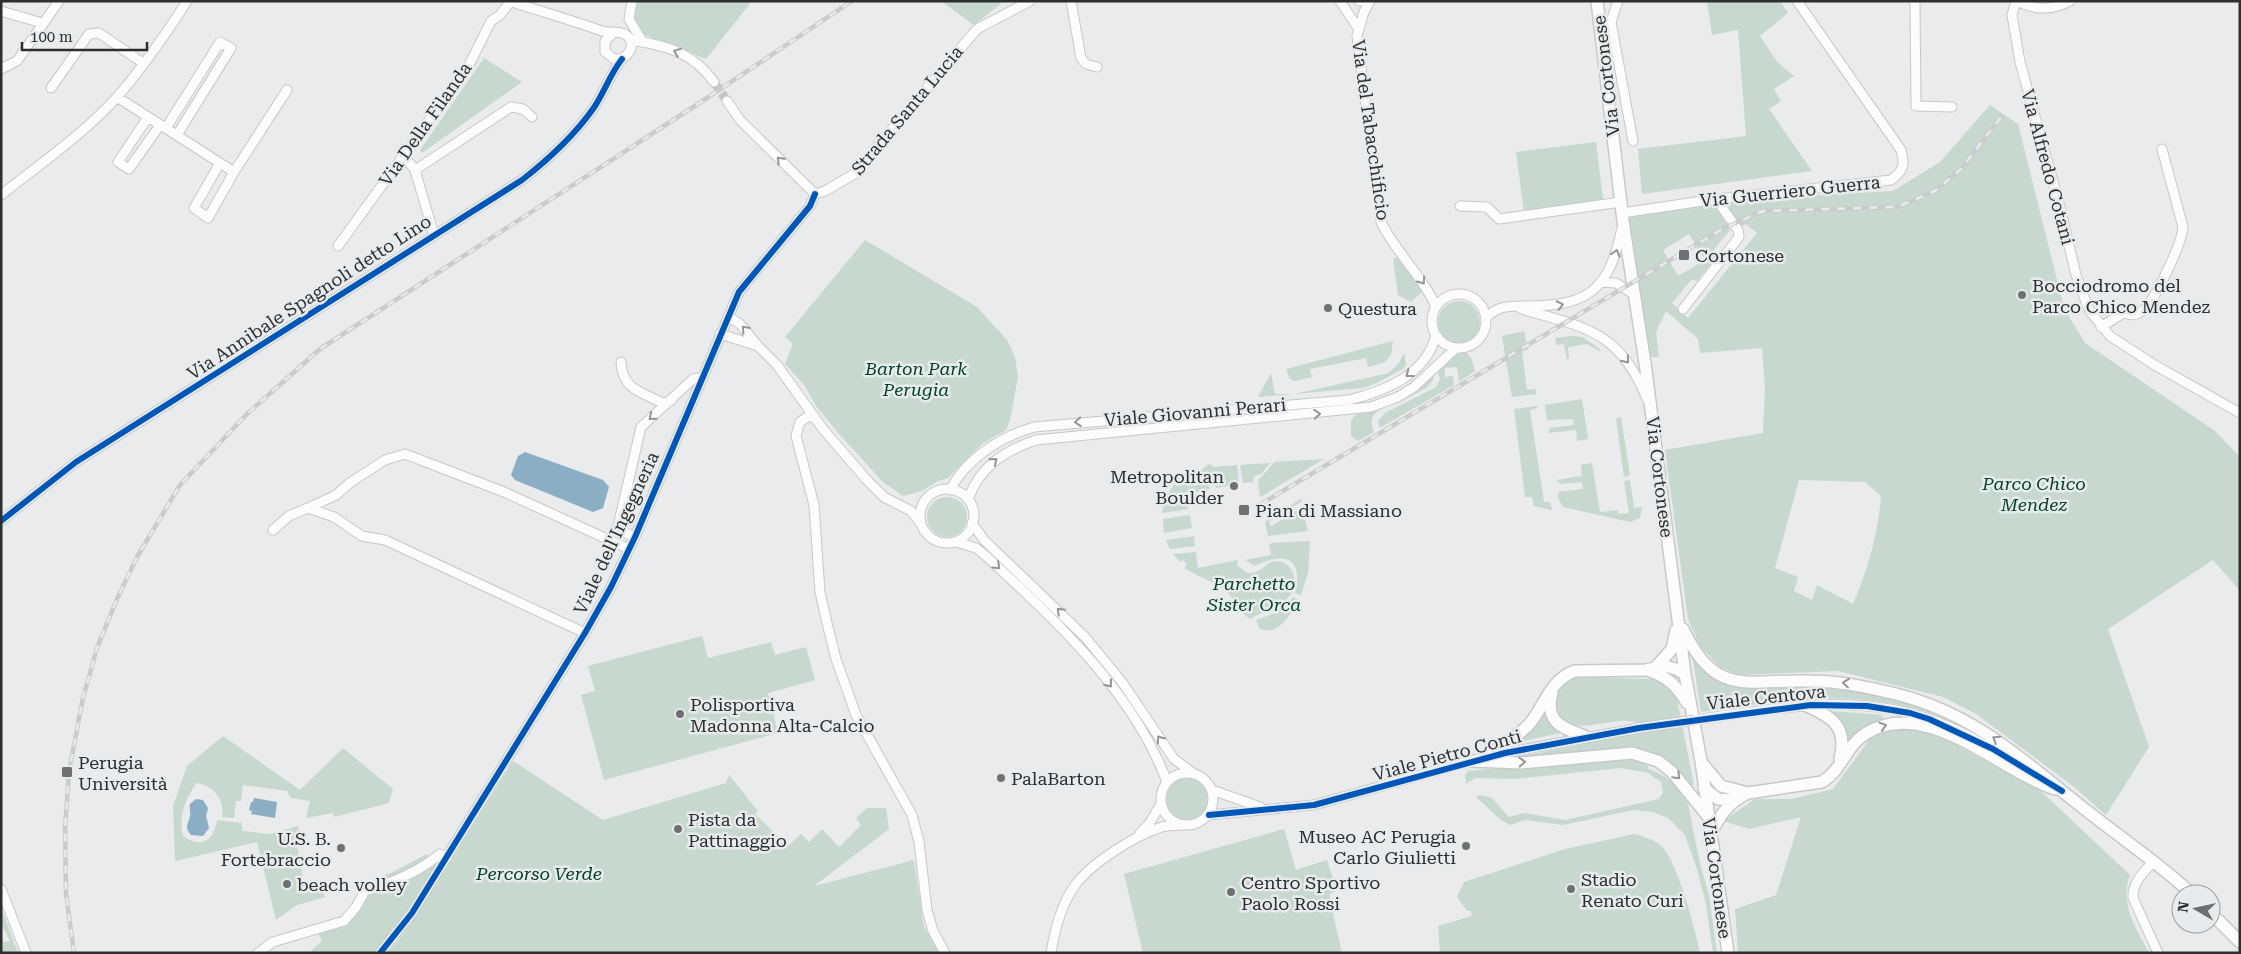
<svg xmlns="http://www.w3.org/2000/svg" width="2241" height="954" font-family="'Roboto Serif',serif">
<rect width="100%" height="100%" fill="#e9ebec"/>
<!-- green -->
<path fill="#c7d8ce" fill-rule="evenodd" d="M637 1H752L706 59 642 34 631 17Z
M941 1H999L1001 4 974 25Z
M1707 1H1780L1788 13 1760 36 1777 62 1794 76 1774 89 1781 101 1769 109 1812 171 1642 194 1638 149 1746 136 1738 30 1712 35Z
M484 58 522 82 422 153 420 150Z
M1990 105 2018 124 2064 308 2085 343 2215 431 2240 457V591L2213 560 2108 629 2149 747 2106 815 2073 786 1976 714 1943 697 1838 671 1738 675 1720 667 1700 646 1688 619 1665 450 1763 433 1765 388 1762 348 1700 353 1698 339 1666 311 1656 332 1659 357H1652L1648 347 1628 216 1713 203 1730 230 1712 252 1716 257 1697 281 1692 279 1672 303 1688 318 1757 233 1746 224 1742 226 1725 204 1736 200 1893 191 1940 162ZM1689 234 1705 260 1678 276 1663 250ZM1799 480 1865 482 1881 496C1878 534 1868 569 1853 604L1817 585 1812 600 1794 591 1798 577 1775 568Z
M1596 142 1603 200 1524 212 1516 152Z
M865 240 977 307 1007 340 1015 357 1018 377 1010 420 1006 430 982 444 948 478 938 481 922 491 903 496 883 482 840 435 816 406 805 386 785 364 793 344 785 337Z
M1396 257H1399L1424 290 1411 302 1398 295 1393 259Z
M1438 322a21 21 0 1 1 42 0a21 21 0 1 1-42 0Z
M1524 331 1528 350 1522 351 1527 390 1536 389V394L1512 397 1502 336Z
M1571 336 1582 337 1601 350 1599 351 1587 344 1568 347 1569 359 1567 360 1564 344 1556 345 1555 338Z
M1393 341 1391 355 1385 362 1368 367 1366 358 1310 369 1312 377 1295 381 1290 379 1286 369Z
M1464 351 1471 357 1475 371 1459 382 1457 367 1445 368V377L1453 376 1454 385 1380 428 1378 421 1385 413 1436 387 1440 379 1437 369 1456 352Z
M1404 353 1406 364 1404 368 1377 383 1363 388 1258 397 1271 373 1275 394H1294L1389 373 1399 363Z
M1431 375 1434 377C1428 399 1374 402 1372 420 1371 424 1373 429 1374 432L1358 441 1351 436V421L1355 415 1372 409Z
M1582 399 1588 439 1577 441 1576 430 1548 433 1550 428 1574 425 1573 419 1547 420 1545 405Z
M1537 406V408L1530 410 1544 502H1550L1552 510 1534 506 1532 497H1525L1514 409Z
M1621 417 1630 475 1624 477 1616 419Z
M1324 459 1260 497 1258 481 1274 462Z
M1270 463 1261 474 1254 476 1253 482 1243 483 1240 465Z
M1592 463 1600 512 1618 510V514L1629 513 1624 481 1630 480 1634 508 1642 507 1640 518 1630 522 1563 507 1558 498V492L1583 489 1582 482 1561 484 1556 480 1582 476 1581 465Z
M1209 464 1214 467 1237 465 1239 484 1216 488 1214 479 1208 476H1198L1196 474Z
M1194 468 1190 477 1208 482 1210 489 1185 494 1188 509 1162 513C1166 492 1176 477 1194 468Z
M927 517a20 20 0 1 1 40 0a20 20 0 1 1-40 0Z
M1302 498V501L1269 521 1271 526 1302 508 1308 531 1268 536 1265 522Z
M1190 515 1192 528 1164 533 1163 519Z
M1194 536 1195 546 1170 549 1166 540Z
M1310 541 1308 573 1301 595 1295 593C1304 556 1283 552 1255 566L1245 560 1271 555 1269 545 1271 543Z
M1196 552 1198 568 1238 560 1237 565 1247 573C1250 573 1256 573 1258 571 1266 567 1268 561 1278 561 1286 562 1290 567 1293 573 1303 601 1267 609 1250 619 1239 612 1236 600 1227 592 1214 581 1198 577 1185 568L1187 564 1183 560 1180 562 1173 554Z
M1293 597 1298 600C1291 614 1278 638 1259 628L1256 620C1270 615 1286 611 1293 597Z
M702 636 708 658 771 642 775 655 806 647 815 680 768 693 778 733 604 780 581 695 595 691 588 666Z
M1692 653 1730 684 1741 688C1765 688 1790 685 1814 685 1866 687 1921 702 1967 728 1877 685 1795 698 1701 712Z
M1578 677 1657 679 1671 689 1677 699 1694 785H1690C1672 761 1651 750 1622 748L1507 759 1635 734 1646 726C1637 722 1629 720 1620 721 1601 722 1558 737 1555 707 1554 701 1553 697 1556 692 1561 683 1568 679 1578 677Z
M1831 711 1882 715 1883 719 1848 742 1843 727Z
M1544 712 1561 733 1514 743Z
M1899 728 1921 730 1956 745 2041 791 2130 875C2119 904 2136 928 2149 953H1738L1735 909 1776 895 1801 817 1749 829 1723 821 1755 799H1792L1833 789 1872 736Z
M223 736 300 790 343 748 393 789 389 803 334 817 333 813 306 818 310 801 291 798 287 791 243 785 241 801H236L234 818 222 817C225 799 214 786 196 783 185 801 178 816 183 836 201 849 214 841 217 820L242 823V831L270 834 298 826 300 837 296 839 304 884 319 881 325 897 297 905 276 920 257 842 175 861 173 806 187 766Z
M1616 758H1643L1649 769 1664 776 1677 786 1688 804 1700 864 1709 895 1717 953H1713L1706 904 1697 869 1685 835 1668 818 1653 812 1634 810 1563 825 1525 820 1510 825 1501 820 1476 797 1480 795 1492 798 1509 817 1525 813 1565 820 1659 799 1663 793 1661 782 1648 773 1621 768 1515 779 1475 778 1466 784 1465 775 1468 771Z
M513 761 603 820 726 783 729 775 758 811 755 814 788 846 801 834 809 842 822 829 839 847 861 825 856 818 867 808H886L889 829 814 886 914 860 924 927 939 953H387L398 941 432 891Z
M1166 799a21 21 0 1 1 42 0a21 21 0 1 1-42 0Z
M1284 829 1296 870 1327 860 1337 891 1330 894V900L1342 953H1143L1124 874Z
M1634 834C1642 836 1656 840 1662 847 1678 863 1695 929 1700 953H1440L1438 926 1472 916 1471 911H1467L1457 897 1464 882 1565 849Z
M427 854 437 863 407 910 374 953H309L322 941 318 933C349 923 349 926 364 896L361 885 395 871Z
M1 907 18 953H1V942L10 941 1 923Z"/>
<!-- water -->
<path fill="#8aaec3" d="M525 452 603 480 609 487 603 508 593 512 515 480 511 475 518 456Z
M254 798 277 802 275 818 251 814 252 811 249 810 251 802H253Z
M196 799 203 800 208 808 206 816 209 828 203 836 191 835C184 827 188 825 190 816 191 814 189 808 190 804Z"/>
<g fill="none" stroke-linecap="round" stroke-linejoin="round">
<!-- minor-tunnel -->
<path stroke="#c3c5c6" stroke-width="9" stroke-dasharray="9 4.5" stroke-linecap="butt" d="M714 82 727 101"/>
<!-- minor casing -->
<g stroke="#c7c8c9" stroke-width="11">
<path id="minor" d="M509 1C540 11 571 20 602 31 609 33 618 31 625 34 639 43 628 61 614 59L605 52V41L613 33
M632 1 629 19 642 41
M1071 1 1081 58 1086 64 1097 67
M1340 1 1358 28
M1359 1H1360
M1370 1 1364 12 1357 36 1381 222C1396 253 1422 275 1436 307
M1618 1 1611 22 1633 141
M1915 1 1916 106 1952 107
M2016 1 2012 15 2020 62 2060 207 2076 275 2089 310 2110 336 2153 364 2240 413
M2017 1C2036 11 2052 10 2070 1
M1 11 42 23
M630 40C665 45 693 52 714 82
M1 69 17 61 59 1
M51 88 89 34 99 33 143 63
M117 97 234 172
M727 101 740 120 815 194
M148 117 118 162 129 169 160 125
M166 128 220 42 231 48 177 135
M404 156 415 170 434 235
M220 163 194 208 208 218 234 172 287 90
M415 170 511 107 523 109 532 117
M815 194 825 191 854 174 977 29 1030 1
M1 195C40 164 84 134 118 96 143 67 166 34 187 1
M1460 206 1487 207 1499 219 1621 202
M1622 213 1716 199 1891 180C1904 171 1905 164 1901 150L1797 1
M338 246 469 65 491 21 500 15 510 2
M1601 282 1616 283 1635 295
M1432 321a27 27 0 1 1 54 0a27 27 0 1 1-54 0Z
M1521 309C1585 327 1620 331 1647 399
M1683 309 1739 237 1738 230 1716 199
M728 316 740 324 758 346 777 365 823 429 866 479 884 497 911 511 921 524
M1486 318C1498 305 1511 306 1528 306 1590 306 1609 289 1622 228
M2101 327 2123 313C2130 315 2134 316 2141 312 2154 304 2182 243 2183 227L2162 149
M720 334 758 346
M621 362C622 389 641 392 663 403L671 401
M815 417H807L800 422 796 436 814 505 820 592 827 623 836 659 856 715 912 815 919 842 927 910 933 931 945 953
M920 516a27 27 0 1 1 54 0a27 27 0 1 1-54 0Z
M950 490C967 458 1000 437 1034 427L1349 400C1385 391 1426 375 1436 335
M968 500C979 467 1004 451 1036 440L1371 407 1398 397 1414 387 1456 348
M308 508 336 495 351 482 385 460 405 454 504 492 629 549
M1 521 76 462 522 180C549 159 573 137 593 109 604 93 610 74 622 59
M972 523 984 540 1085 637 1122 682 1174 759 1193 773
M273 530 289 516 308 508 334 517 362 536 385 540 585 633
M635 537 623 532 618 526 641 427 693 379 703 377
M956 542 976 548 986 556C1056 621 1133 691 1167 782
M1694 720C1765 710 1838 695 1909 713 1951 723 1990 746 2025 770
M1161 799a26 26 0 1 1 52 0a26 26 0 1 1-52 0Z
M1212 790 1260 807
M1209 815 1314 805 1489 756 1639 728
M1140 833 1149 824 1161 804
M2154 861C2144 872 2132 882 2133 898L2158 953
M1 889 26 953
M258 953 273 942 344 921 356 907 365 891C392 883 419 872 440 854L447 858
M380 953 412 913 585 633 611 587 635 537 739 292 810 206 815 194
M1051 953C1055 929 1061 904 1076 884 1092 863 1134 836 1159 828 1166 825 1175 826 1183 825"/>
</g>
<!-- major casing -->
<g stroke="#c7c8c9" stroke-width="14">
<path id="major" d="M1597 1 1623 221 1645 363 1685 674 1701 761 1728 953
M1683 629C1716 699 1747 679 1810 681 1839 681 1867 687 1896 694 1979 715 2025 763 2091 814 2125 841 2160 864 2192 894
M1656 667 1672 649 1676 630
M1647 670C1667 676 1677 686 1687 703
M1552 693C1544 724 1564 728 1587 737
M1805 705C1832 717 1848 726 1840 759
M1489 756C1501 743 1519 737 1531 722 1545 704 1551 679 1575 671L1646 670 1665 666 1676 669 1685 674
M1473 761 1521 763 1632 753 1658 761 1672 772 1707 815
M1702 763 1721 786 1748 793
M1704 788 1718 799 1735 800
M1711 833C1720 815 1729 802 1748 793L1822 782C1842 770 1846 746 1865 734 1925 695 2000 771 2055 789
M2211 913 2240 942"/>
</g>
<!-- minor -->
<use href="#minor" stroke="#fcfcfc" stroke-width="9"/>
<!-- major -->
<use href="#major" stroke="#fcfcfc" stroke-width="11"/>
<!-- rail casing -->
<g stroke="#cacccc" stroke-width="4.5">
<path id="rail" d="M1261 504 1724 228 1763 211 1897 207 1935 191 1961 169 2001 117
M74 953 66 894 65 829 69 771 83 698 97 648 117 599 137 557 180 485 247 414 320 349 698 104 852 1"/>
</g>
<!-- rail -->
<use href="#rail" stroke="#e8ebed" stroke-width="2.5" stroke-dasharray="8" stroke-linecap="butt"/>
<!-- minor-bridge casing -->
<g stroke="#c7c8c9" stroke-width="11" stroke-linecap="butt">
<path id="minor-bridge" d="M1639 728 1694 720"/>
</g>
<!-- minor-bridge -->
<use href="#minor-bridge" stroke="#fcfcfc" stroke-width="9"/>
<!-- cycleway casing -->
<g stroke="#e8ebed" stroke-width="9">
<path id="cycleway" d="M1 521 76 462 522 180C549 159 573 137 593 109 604 93 610 74 622 59
M1209 815 1314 805 1505 753 1639 728 1811 705 1867 706 1910 713 1929 719 1993 749 2062 791
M380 953 412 913 585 633 611 587 635 537 739 292 810 206 815 194"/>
</g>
<!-- cycleway -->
<use href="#cycleway" stroke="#0057b8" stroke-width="6"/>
</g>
<!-- one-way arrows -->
<defs><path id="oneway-chevron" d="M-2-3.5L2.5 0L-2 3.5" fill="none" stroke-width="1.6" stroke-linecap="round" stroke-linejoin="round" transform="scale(1.25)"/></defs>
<g stroke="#949596">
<use href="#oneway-chevron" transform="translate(677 52) rotate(-159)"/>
<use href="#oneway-chevron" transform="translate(780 160) rotate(-135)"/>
<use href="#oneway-chevron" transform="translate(1616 253) rotate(-73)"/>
<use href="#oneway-chevron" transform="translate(1422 281) rotate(55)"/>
<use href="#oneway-chevron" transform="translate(1560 305) rotate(-12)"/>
<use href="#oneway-chevron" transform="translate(745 329) rotate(-132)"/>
<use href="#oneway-chevron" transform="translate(1626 360) rotate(52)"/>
<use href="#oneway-chevron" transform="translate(1409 374) rotate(143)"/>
<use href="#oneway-chevron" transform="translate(1317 414) rotate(-5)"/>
<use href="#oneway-chevron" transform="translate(652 417) rotate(140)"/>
<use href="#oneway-chevron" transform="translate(1078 422) rotate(175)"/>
<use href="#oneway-chevron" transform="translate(994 461) rotate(-40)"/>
<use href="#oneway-chevron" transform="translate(997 566) rotate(43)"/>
<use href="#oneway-chevron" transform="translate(1060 611) rotate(-135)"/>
<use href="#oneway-chevron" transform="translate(1846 683) rotate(-174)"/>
<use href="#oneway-chevron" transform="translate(1109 684) rotate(52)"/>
<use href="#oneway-chevron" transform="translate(1883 726) rotate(-18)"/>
<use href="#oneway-chevron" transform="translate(1160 739) rotate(-125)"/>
<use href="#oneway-chevron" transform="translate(1996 739) rotate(-147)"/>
<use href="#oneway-chevron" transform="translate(1522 762) rotate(-3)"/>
<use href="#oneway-chevron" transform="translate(1677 776) rotate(45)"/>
</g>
<!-- markers -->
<g fill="#6f7071" stroke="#e8ebed" stroke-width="2">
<rect x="1678" y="249" width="12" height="12" rx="2.5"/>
<circle cx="2022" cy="295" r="5"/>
<circle cx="1328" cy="308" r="5"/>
<circle cx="1234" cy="486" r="5"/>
<rect x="1238" y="504" width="12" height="12" rx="2.5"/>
<circle cx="680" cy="714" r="5"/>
<rect x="61" y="766" width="12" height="12" rx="2.5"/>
<circle cx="1001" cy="778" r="5"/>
<circle cx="678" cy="829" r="5"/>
<circle cx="1466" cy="846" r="5"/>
<circle cx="341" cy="848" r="5"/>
<circle cx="287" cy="884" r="5"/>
<circle cx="1571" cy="889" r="5"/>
<circle cx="1231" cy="892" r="5"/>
</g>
<g text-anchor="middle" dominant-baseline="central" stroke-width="5" stroke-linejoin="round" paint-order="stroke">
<!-- street labels -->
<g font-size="18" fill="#2d2e2f" stroke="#e8ebed">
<text transform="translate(1606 76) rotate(-97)">Via Cortonese</text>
<text transform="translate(907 110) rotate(-50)">Strada Santa Lucia</text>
<text transform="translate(425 124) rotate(-55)">Via Della Filanda</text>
<text transform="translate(1371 130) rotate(82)">Via del Tabacchificio</text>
<text transform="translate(2048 167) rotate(75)">Via Alfredo Cotani</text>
<text transform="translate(1790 191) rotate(-6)">Via Guerriero Guerra</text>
<text transform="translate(309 297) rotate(-33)">Via Annibale Spagnoli detto Lino</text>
<text transform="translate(1195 412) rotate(-5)">Viale Giovanni Perari</text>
<text transform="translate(1660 477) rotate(83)">Via Cortonese</text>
<text transform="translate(616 533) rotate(-65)">Viale dell'Ingegneria</text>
<text transform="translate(1766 697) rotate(-6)">Viale Centova</text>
<text transform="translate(1447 755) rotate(-15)">Viale Pietro Conti</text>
<text transform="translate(1717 878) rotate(82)">Via Cortonese</text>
</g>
<!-- poi labels -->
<g font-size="18" fill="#2d2e2f" stroke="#e8ebed" text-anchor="start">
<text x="1695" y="255">Cortonese</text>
<text x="2032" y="285">Bocciodromo del<tspan x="2032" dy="21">Parco Chico Mendez</tspan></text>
<text x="1338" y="308">Questura</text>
<text x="1224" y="476" text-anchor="end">Metropolitan<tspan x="1224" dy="21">Boulder</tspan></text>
<text x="1255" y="510">Pian di Massiano</text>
<text x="690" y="704">Polisportiva<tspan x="690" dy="21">Madonna Alta-Calcio</tspan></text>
<text x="78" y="762">Perugia<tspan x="78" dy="21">Università</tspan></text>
<text x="1011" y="778">PalaBarton</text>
<text x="688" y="819">Pista da<tspan x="688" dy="21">Pattinaggio</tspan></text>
<text x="1456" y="836" text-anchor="end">Museo AC Perugia<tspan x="1456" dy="21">Carlo Giulietti</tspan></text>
<text x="331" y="838" text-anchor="end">U.S. B.<tspan x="331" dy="21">Fortebraccio</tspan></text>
<text x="1581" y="879">Stadio<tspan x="1581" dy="21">Renato Curi</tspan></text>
<text x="1241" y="882">Centro Sportivo<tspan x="1241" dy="21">Paolo Rossi</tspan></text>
<text x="297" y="884">beach volley</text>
</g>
<!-- park labels -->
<g font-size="18" font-style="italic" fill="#024325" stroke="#e8ebed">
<text x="916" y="368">Barton Park<tspan x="916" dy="21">Perugia</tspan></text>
<text x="2034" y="483">Parco Chico<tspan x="2034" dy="21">Mendez</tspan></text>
<text x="1254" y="583">Parchetto<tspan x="1254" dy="21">Sister Orca</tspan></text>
<text x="539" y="873">Percorso Verde</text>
</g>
</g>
<!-- border -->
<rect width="2241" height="954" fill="none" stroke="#2d2e2f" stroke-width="5"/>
<!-- north arrow -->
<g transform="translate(2196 909) rotate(279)"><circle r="24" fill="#e8ebed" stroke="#9d9fa1"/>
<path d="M0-4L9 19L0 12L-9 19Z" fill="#6f7071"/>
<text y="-8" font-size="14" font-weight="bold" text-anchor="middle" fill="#2d2e2f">N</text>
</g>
<!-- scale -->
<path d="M22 42v8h125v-8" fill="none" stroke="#2d2e2f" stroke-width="2.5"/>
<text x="30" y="42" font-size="15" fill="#2d2e2f" stroke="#e8ebed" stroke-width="4" paint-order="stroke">100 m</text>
</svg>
